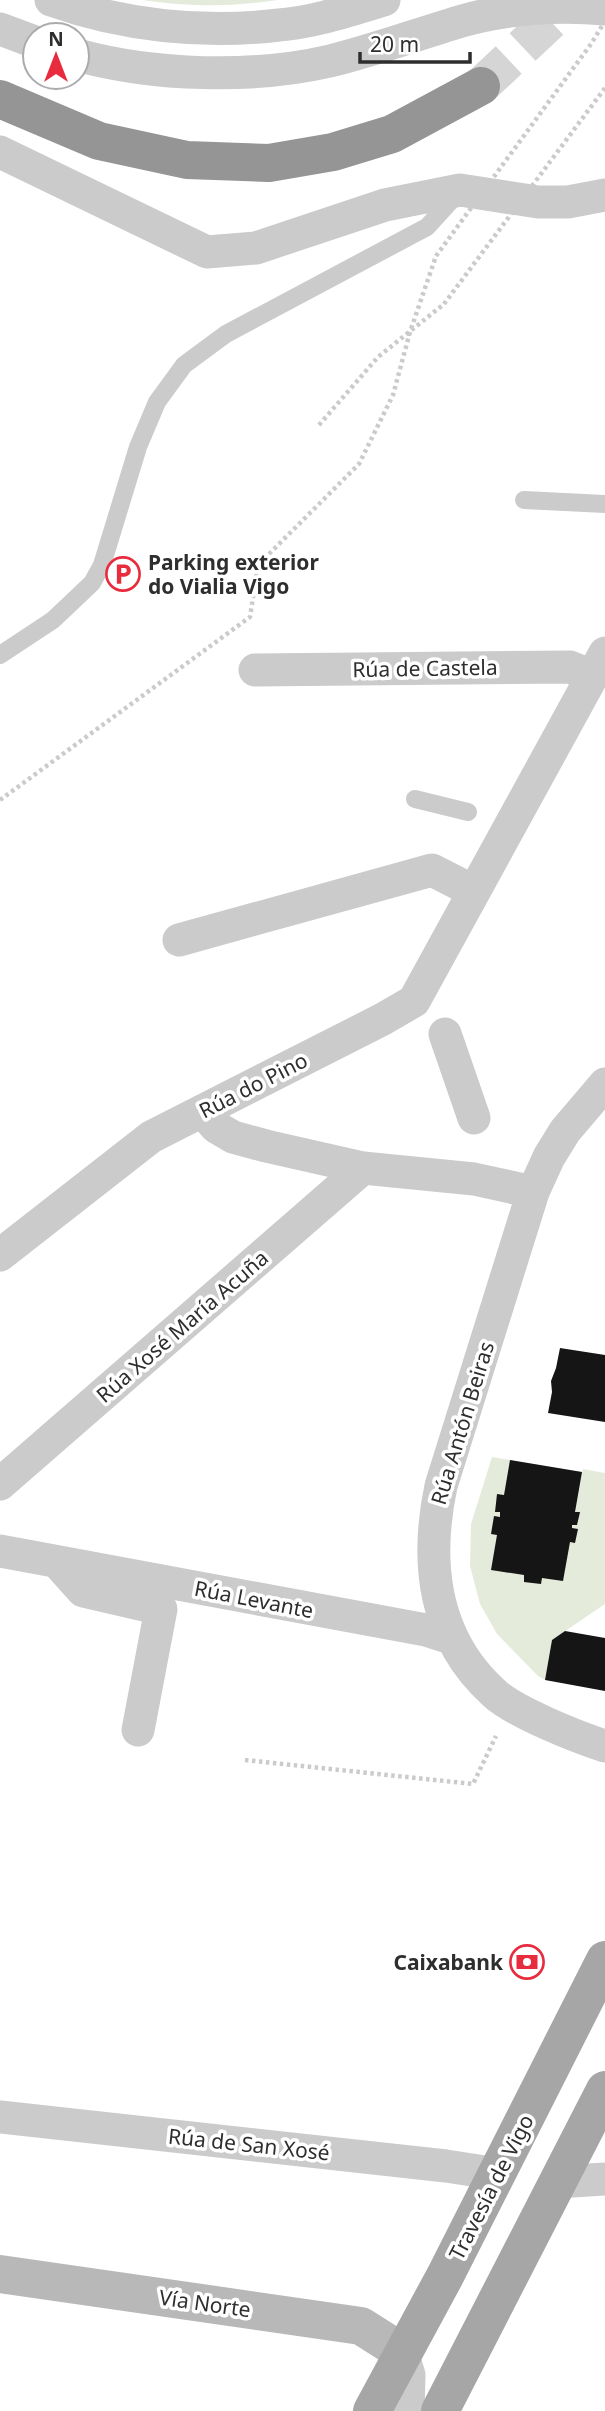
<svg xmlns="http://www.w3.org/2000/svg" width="605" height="2411" font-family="'Noto Sans',sans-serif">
<rect width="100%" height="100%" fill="#fff"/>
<!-- green -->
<path fill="#e4ebdb" d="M142 0H278C229 7 191 7 142 0Z
M492 1457 582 1472 583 1469 605 1473V1604L552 1640 545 1680 538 1676 497 1634 480 1604 470 1566 471 1524Z"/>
<!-- building -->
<path fill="#151515" d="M560 1348 605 1355V1422L548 1413 552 1392 551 1381 556 1368Z
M510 1460 582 1472 575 1512H580L577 1525H572V1528L578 1529 575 1543 570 1542 563 1581 542 1578 541 1584 524 1582V1575L491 1570 497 1535 491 1534 494 1516 500 1517V1512H495L497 1494 504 1495Z
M565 1631 605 1638V1691L545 1680 552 1640Z"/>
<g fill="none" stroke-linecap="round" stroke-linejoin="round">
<!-- highway-tunnel -->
<path stroke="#d5d5d5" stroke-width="38" stroke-dasharray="38 19" stroke-linecap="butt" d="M481 86 562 10 569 0"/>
<!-- path -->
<path stroke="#cbcbcb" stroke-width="4.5" stroke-dasharray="3.5 3.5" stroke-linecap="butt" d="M319 425 378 357 444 304
M0 800 250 617 258 565 359 464 393 395 410 332 436 256
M245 1760 473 1784 496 1736"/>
<!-- lane -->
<path stroke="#cbcbcb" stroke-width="18" d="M524 500 605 504
M0 655 53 620 92 583 102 565 138 447 157 402 184 365 226 334 427 227 458 193
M415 799 468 812"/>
<!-- street -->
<path stroke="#cbcbcb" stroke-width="33" d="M51 0C124 26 203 34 279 25 315 22 350 10 384 0
M0 29 35 42
M77 55C154 76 252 79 330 61 375 50 418 34 462 21 507 8 559 5 605 9
M0 152 207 252 256 248 385 205 460 190 538 202H568L605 195
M255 670 570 667 592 676
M179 940 432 870 473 891
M445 1034 474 1118
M605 1084 565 1131 549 1157 533 1192 441 1486C425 1562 433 1638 494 1693 514 1712 577 1737 605 1746
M202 1111 216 1127 233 1137 266 1146 363 1168 474 1179 533 1192
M0 1255 151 1137 383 1019 414 1001 605 653
M0 1484 363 1168
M0 1551 426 1630 451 1638
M57 1562 83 1591 161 1609 138 1730
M0 2117 446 2166 498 2174
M557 2182 605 2179
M402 2352 409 2375 408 2411"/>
<!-- secondary -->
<path stroke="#b8b8b8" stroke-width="38" d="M0 2274 361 2326 402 2352"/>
<!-- primary -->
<path stroke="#a6a6a6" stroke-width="38" d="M372 2411 445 2276 605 1960
M440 2411 605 2090"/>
<!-- highway -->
<path stroke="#959595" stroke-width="38" d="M0 99 99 141 187 160 269 163 333 152 392 134 481 86"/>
<!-- path-bridge -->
<path stroke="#cbcbcb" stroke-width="4.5" stroke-dasharray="3.5 3.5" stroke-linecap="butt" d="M436 256 591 44 605 21
M444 304 605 88"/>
</g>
<!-- icons -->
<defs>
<g id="parking-ring" transform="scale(1.75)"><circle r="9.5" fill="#fff" stroke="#e82c3e" stroke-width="1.5"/><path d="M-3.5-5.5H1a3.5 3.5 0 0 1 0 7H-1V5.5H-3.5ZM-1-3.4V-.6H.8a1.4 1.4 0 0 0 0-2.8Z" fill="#e82c3e"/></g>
<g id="bank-ring" transform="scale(1.75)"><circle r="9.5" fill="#fff" stroke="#e82c3e" stroke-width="1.5"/><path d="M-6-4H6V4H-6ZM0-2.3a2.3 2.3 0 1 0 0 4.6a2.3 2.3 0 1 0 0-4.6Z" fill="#e82c3e"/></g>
</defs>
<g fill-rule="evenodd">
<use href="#parking-ring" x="123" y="574"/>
<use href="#bank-ring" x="527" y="1962"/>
</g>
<g text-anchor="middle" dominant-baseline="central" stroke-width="7" stroke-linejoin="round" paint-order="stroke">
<!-- poi labels -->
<g font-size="21" font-weight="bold" fill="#2e2e2e" stroke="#fff" text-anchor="start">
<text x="148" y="562">Parking exterior<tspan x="148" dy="24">do Vialia Vigo</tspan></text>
<text x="503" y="1962" text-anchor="end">Caixabank</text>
</g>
<!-- street labels -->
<g font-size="21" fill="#2e2e2e" stroke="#fff">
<text transform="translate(425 668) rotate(-1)">Rúa de Castela</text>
<text transform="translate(253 1085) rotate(-27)">Rúa do Pino</text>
<text transform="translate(182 1326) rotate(-41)">Rúa Xosé María Acuña</text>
<text transform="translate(462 1423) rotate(-73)">Rúa Antón Beiras</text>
<text transform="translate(254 1599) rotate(11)">Rúa Levante</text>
<text transform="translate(249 2144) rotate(6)">Rúa de San Xosé</text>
<text transform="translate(491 2187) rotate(-63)">Travesía de Vigo</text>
<text transform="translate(205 2303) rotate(8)">Vía Norte</text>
</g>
</g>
<!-- north arrow -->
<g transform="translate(56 56)"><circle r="33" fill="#ffffff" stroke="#ababab" stroke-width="2"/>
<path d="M0-5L12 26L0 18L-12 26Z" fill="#e82c3e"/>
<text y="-10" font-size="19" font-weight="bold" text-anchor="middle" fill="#2e2e2e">N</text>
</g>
<!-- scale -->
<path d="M360 52v10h110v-10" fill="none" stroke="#2e2e2e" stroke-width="3.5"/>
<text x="370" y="52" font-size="21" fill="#2e2e2e" stroke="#ffffff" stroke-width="5" paint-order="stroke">20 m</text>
</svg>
